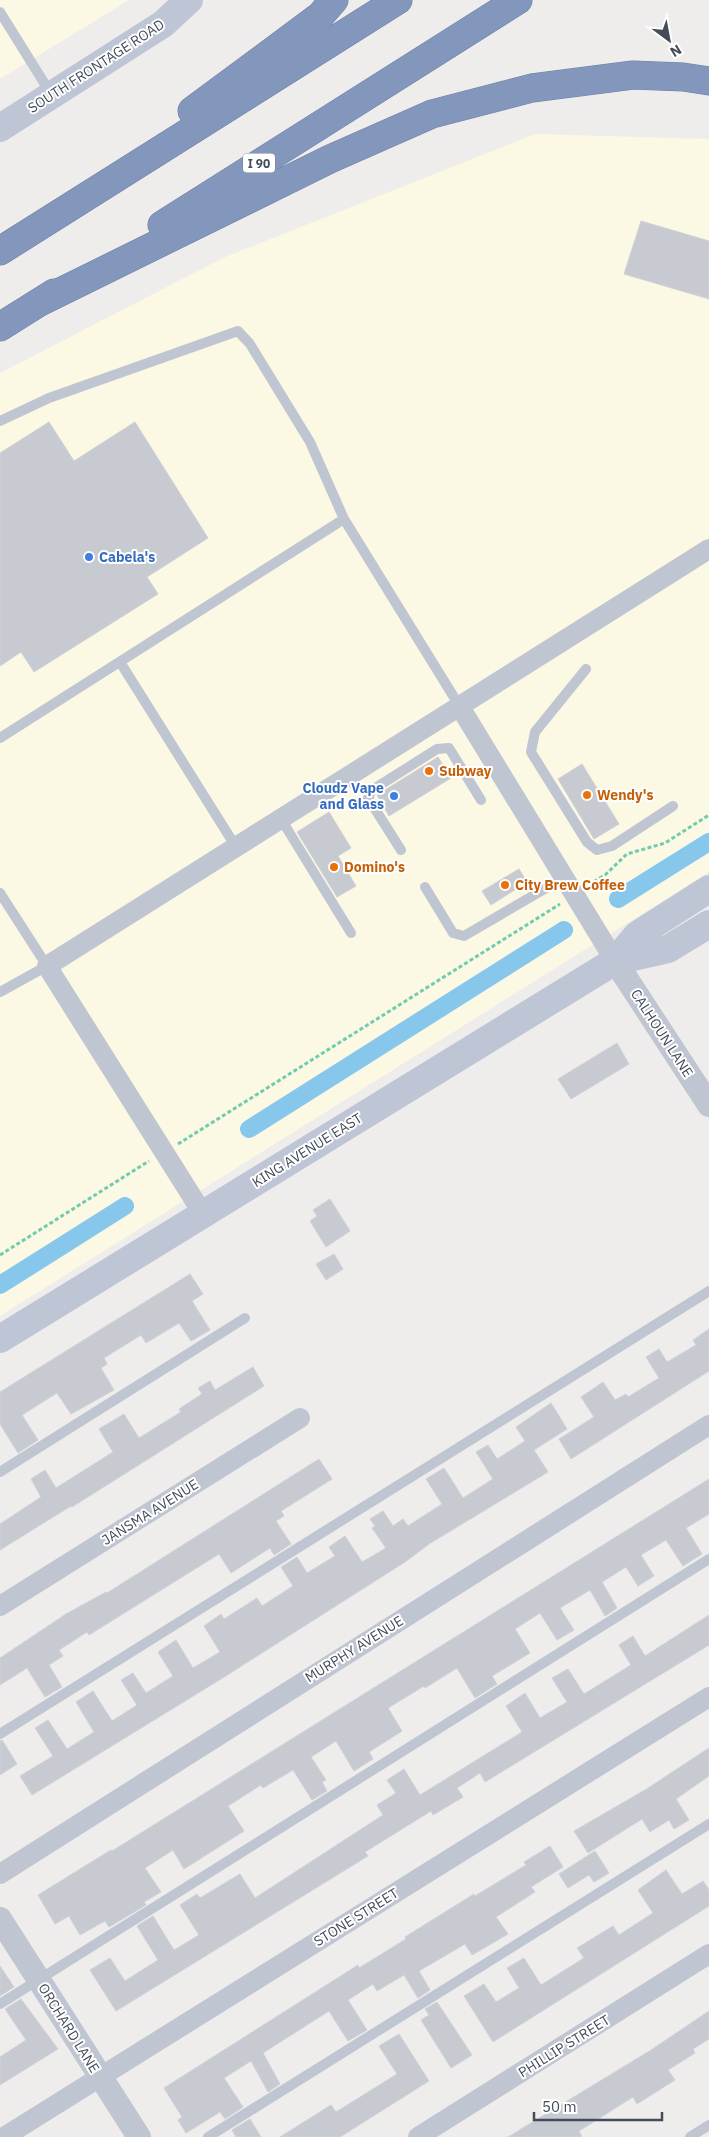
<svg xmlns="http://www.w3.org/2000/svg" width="709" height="2137" font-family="'IBM Plex Sans',sans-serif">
<rect width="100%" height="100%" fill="#efecec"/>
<!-- commercial -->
<path fill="#fbf8e3" d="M0 0H129L0 79Z
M535 134 709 139V872L0 1316V373L225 257Z"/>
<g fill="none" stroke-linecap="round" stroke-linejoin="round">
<!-- canal -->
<path stroke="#86c7eb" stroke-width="18" d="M618 899 709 842
M249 1129 564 930
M0 1285 125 1206"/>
</g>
<!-- building -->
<path fill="#c8cad2" stroke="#d0d1d8" d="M641 221 709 241V299L624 274Z
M49 422 74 461 135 422 208 538 147 577 158 594 34 672 21 652 0 666V453Z
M438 757 451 778 389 816 377 795Z
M582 764 619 824 594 839 558 779Z
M329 812 351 848 338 856 356 886 337 897 297 832Z
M519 869 527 882 491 905 482 891Z
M617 1043 629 1064 571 1099 558 1079Z
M330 1199 350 1231 326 1247 310 1221 317 1216 313 1210Z
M334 1254 343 1269 326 1280 316 1264Z
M190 1274 203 1294 192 1301 210 1330 191 1341 179 1323 146 1343 141 1335 104 1358 107 1364 101 1368 114 1390 71 1414 57 1393 22 1415 38 1440 18 1453 0 1424V1392Z
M709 1329V1371L571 1459 559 1439 594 1417 581 1397 603 1382 615 1400 626 1394 628 1397 659 1378 646 1357 659 1349 667 1362 696 1345 693 1340Z
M253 1367 264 1386 72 1507 71 1506 0 1550V1524L41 1497 31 1479 45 1470 56 1488 113 1452 99 1429 124 1414 139 1438 181 1412 179 1409 202 1394 198 1388 210 1381 215 1390Z
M551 1403 567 1429 534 1450 548 1472 429 1544 405 1562 221 1679 32 1795 20 1776 53 1756 35 1728 48 1720 67 1749 94 1732 76 1702 93 1691 112 1721 137 1705 121 1680 133 1673 146 1693 173 1676 158 1652 176 1640 193 1668 220 1652 204 1626 221 1614 224 1619 257 1598 262 1606 293 1586 281 1567 297 1557 307 1573 335 1556 329 1547 345 1536 362 1562 386 1548 372 1528 375 1526 370 1519 383 1511 393 1526 403 1519 408 1526 442 1504 426 1479 444 1468 463 1498 493 1479 476 1452 488 1445 497 1459 525 1441 516 1427Z
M319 1459 332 1479 281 1511 284 1516 276 1521 291 1544 274 1555 270 1548 231 1573 219 1554 89 1635 87 1632 59 1650 63 1656 49 1665 62 1687 45 1697 27 1668 0 1685V1658L66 1614 106 1592 107 1593Z
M709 1479V1514L686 1528 702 1554 683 1566 666 1540 641 1555 654 1576 638 1586 626 1567 602 1582 617 1608 605 1616 590 1590 560 1608 574 1630 557 1640 540 1613 515 1629 530 1653 492 1676 497 1684 475 1698 457 1668 425 1688 424 1686 388 1708 402 1731 369 1752 373 1759 354 1771 336 1741 311 1757 326 1780 322 1782 327 1791 312 1800 293 1770 263 1788 261 1785 228 1806 244 1831 184 1869 173 1850 145 1868 161 1892 144 1902 146 1905 109 1927 105 1921 80 1935 69 1916 55 1924 38 1895 111 1850 112 1851Z
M709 1615V1645L485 1782 480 1773 457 1788 463 1797 433 1815 431 1811 365 1852 368 1856 116 2011 90 1970 110 1958 125 1981 158 1960 137 1926 153 1916 174 1950 199 1935 180 1905 197 1894 200 1898 240 1874 255 1898 383 1815 377 1805 396 1793 387 1780 404 1769 420 1795 522 1732 506 1706 525 1693 540 1718 567 1702 552 1678 568 1669 584 1694 631 1665 619 1645 633 1636 645 1656Z
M2 1740 17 1764 0 1775V1741Z
M709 1748V1776L676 1799 689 1820 674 1829 669 1820 650 1832 642 1819 588 1853 574 1831 645 1790Z
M550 1846 563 1867 531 1887 535 1892 496 1917 508 1934 472 1955 465 1944 419 1971 430 1990 418 1998 404 1975 377 1991 373 1984 348 2000 367 2030 348 2041 329 2011 263 2053 280 2084 268 2092 251 2061 224 2078 243 2107 225 2119 220 2112 186 2133 178 2120 182 2117 164 2088 358 1965 359 1968 406 1939 405 1937 474 1894 475 1896 526 1865 524 1862Z
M595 1851 609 1873 594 1882 589 1875 568 1888 559 1874Z
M666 1870 682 1894 703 1881 709 1890V1906L493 2042 464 1996 484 1984 496 2002 519 1988 507 1968 524 1958 541 1985 584 1958 577 1948 613 1926 619 1935 653 1913 638 1890Z
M0 1966 14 1987 0 1996Z
M21 1999 58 2049 0 2085V2057L26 2040 5 2009Z
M437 2002 472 2055 451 2068 421 2020 429 2015 425 2009Z
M709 2011V2039L693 2049 695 2053 668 2070 675 2080 637 2104 633 2097 579 2131 582 2137H508L651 2050Z
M399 2034 429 2081 340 2137H280L331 2105 336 2112 397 2074 379 2046Z
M250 2119 261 2137H236L232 2130Z"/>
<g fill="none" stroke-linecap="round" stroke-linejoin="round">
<!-- motorway casing -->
<g stroke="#6e81a7" stroke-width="29">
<path id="motorway" d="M192 111 320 16 334 0
M162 225 518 0
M0 251 398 0
M38 303 330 159 432 114 532 88 633 75 683 77 709 81
M0 327 54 293"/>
</g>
<!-- path -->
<path stroke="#71cbad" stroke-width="3" stroke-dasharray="4 2.5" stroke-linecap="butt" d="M588 885 605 875 627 854 665 843 709 815
M178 1144 560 904
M0 1255 149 1161"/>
<!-- service -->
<path stroke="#bfc6d2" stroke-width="10" d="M0 12 51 94
M0 421 49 398 238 331 250 344 310 442 344 519 460 707
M120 662 236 847
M586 669 535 732 531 752 587 842 597 850 612 846 673 806
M0 738 344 519
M281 819 351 933
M401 850 368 798 372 790 437 749 449 748 481 800
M425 887 453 933 464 936 565 877
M0 893 47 966 0 992
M0 1472 245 1318
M0 1734 709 1291
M0 2004 709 1559
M208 2137 709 1824
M690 2137 709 2125"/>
<!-- minor -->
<path stroke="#bfc6d2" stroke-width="20" d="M460 707 615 961
M203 1214 47 966 709 549
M0 1606 300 1418
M0 1874 709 1425
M4 2137 709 1697
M418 2137 709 1954"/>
<!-- tertiary -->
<path stroke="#bfc6d2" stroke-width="24" d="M615 961 709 1105
M0 1919 139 2137"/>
<!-- secondary -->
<path stroke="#bec6d6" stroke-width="28" d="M0 128 163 24 189 0
M615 961 637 935 709 889
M0 1339 615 961 668 949 709 924"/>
<!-- motorway -->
<use href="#motorway" stroke="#8396bc" stroke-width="28"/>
</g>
<!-- markers -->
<g fill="#3f7fe0" stroke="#fff" stroke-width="2">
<circle cx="89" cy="557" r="5"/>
<circle cx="394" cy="796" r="5"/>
</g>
<g fill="#e8710a" stroke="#fff" stroke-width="2">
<circle cx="429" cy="771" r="5"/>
<circle cx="587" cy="795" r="5"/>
<circle cx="334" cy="867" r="5"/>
<circle cx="505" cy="885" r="5"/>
</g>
<g text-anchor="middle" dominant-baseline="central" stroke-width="4" stroke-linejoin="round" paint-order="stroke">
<!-- shield labels -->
<rect fill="#fff" stroke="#7c828b" stroke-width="1" x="243" y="153.5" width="32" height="19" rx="4"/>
<g font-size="12" font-weight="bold" fill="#444c59">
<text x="259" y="163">I 90</text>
</g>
<!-- street labels -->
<g font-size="14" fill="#444c59" stroke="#fff">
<text transform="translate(96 66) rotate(-33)">SOUTH FRONTAGE ROAD</text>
<text transform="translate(662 1033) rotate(57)">CALHOUN LANE</text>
<text transform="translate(307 1150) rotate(-32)">KING AVENUE EAST</text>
<text transform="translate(150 1512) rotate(-32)">JANSMA AVENUE</text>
<text transform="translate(354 1649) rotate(-32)">MURPHY AVENUE</text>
<text transform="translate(356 1917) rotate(-32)">STONE STREET</text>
<text transform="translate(69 2028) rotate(58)">ORCHARD LANE</text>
<text transform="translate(564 2046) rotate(-32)">PHILLIP STREET</text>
</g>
<!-- shop labels -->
<g font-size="14" font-weight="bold" fill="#366cbe" stroke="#fff" text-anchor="start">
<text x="99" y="557">Cabela's</text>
<text x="384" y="788" text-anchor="end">Cloudz Vape<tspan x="384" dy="16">and Glass</tspan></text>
</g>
<!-- food labels -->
<g font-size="14" font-weight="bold" fill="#c56008" stroke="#fff" text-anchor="start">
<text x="439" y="771">Subway</text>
<text x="597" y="795">Wendy's</text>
<text x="344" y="867">Domino's</text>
<text x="515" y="885">City Brew Coffee</text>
</g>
</g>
<!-- north arrow -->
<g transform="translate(669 40) rotate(148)" stroke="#ffffff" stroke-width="4" paint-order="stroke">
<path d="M0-4L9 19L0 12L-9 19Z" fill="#444c59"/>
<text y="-8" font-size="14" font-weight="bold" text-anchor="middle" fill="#444c59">N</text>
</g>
<!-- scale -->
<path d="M534 2112v8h128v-8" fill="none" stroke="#444c59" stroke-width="2.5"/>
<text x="542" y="2112" font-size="15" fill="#444c59" stroke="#ffffff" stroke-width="4" paint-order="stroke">50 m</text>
</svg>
